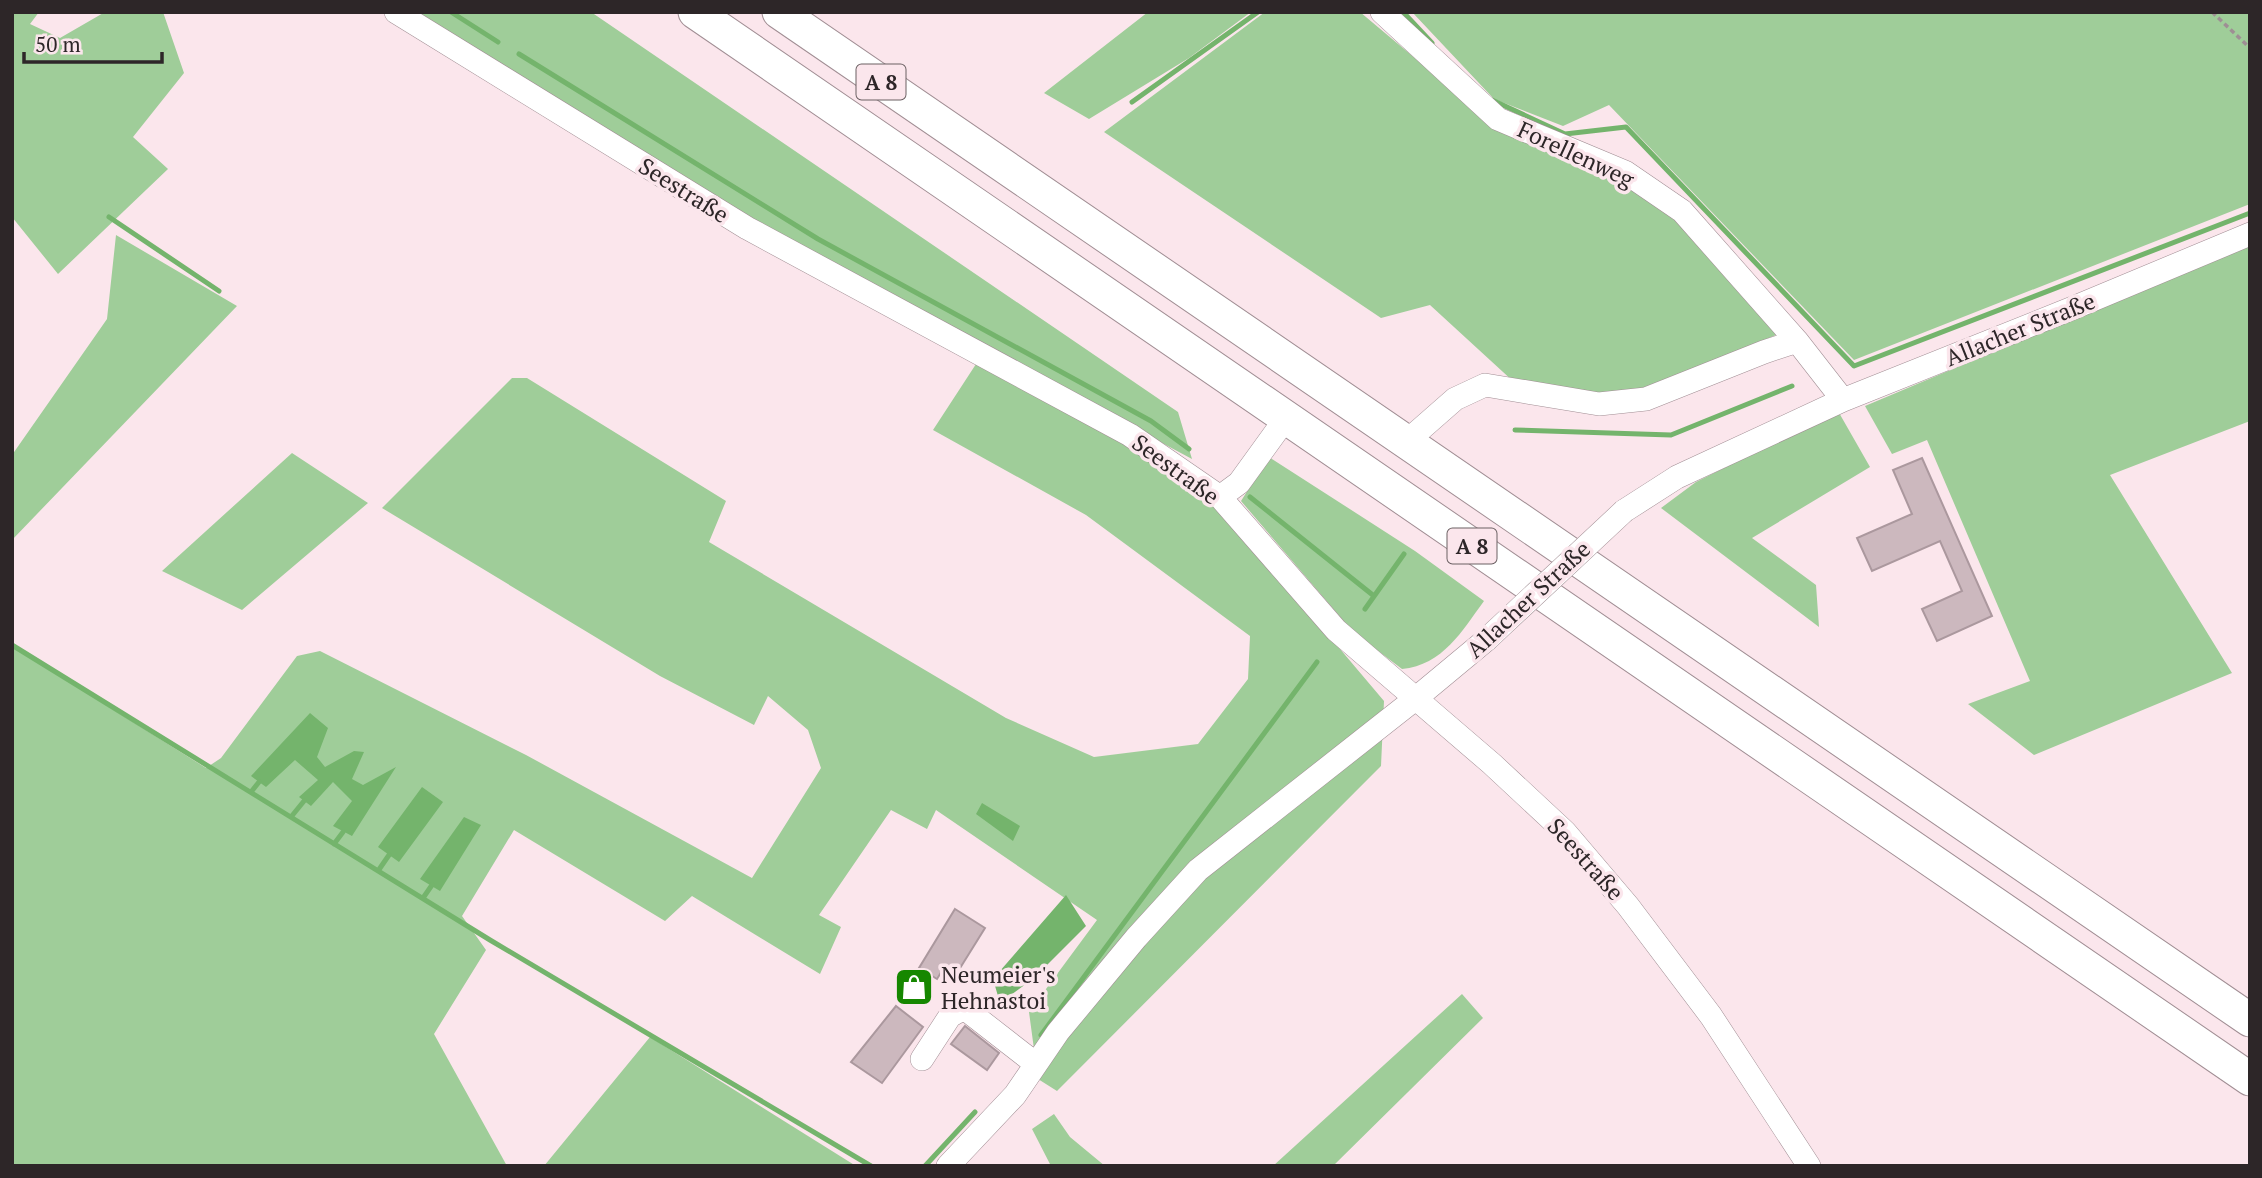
<svg xmlns="http://www.w3.org/2000/svg" width="2262" height="1178" font-family="'PT Serif',serif">
<rect width="100%" height="100%" fill="#fbe6ec"/>
<!-- green -->
<path fill="#9fcd99" d="M12 12H39L30 24 60 38 105 12H163L184 73 133 137 168 169 58 274 12 217Z
M411 12H591L1178 412 1192 459 798 248Z
M1148 12H1251L1189 58 1089 119 1044 93Z
M1265 12H1360L1497 127 1622 176 1673 214 1763 310 1776 335 1635 394H1603L1515 383 1430 305 1381 318 1104 132Z
M1412 12H2250V204L1854 360 1609 105 1563 126 1494 99Z
M116 235 237 306 12 540V455L107 319Z
M2250 246V421L2110 475 2232 673 2034 755 1968 704 2030 681 1927 440 1892 454 1865 406 2225 254Z
M978 361 1126 440 1213 499 1384 701 1381 766 1057 1091 1038 1079 1029 1012 1097 920 936 810 927 829 891 810 819 915 841 927 820 974 692 896 665 921 514 830 462 916 486 950 434 1034 507 1166H12V646L206 768 221 758 297 656 320 651 526 755 752 878 821 768 808 730 768 696 754 725 660 676 382 508 512 378H527L726 501 709 542 1006 718 1094 757 1198 744 1248 679 1250 636 1086 515 933 430Z
M1838 411 1870 467 1752 538 1816 585 1819 627 1661 508 1696 482Z
M292 453 368 503 242 610 162 571Z
M1269 457 1415 551 1484 601C1462 631 1443 665 1402 669L1353 632 1241 501Z
M1462 994 1483 1018 1333 1166H1273Z
M650 1037 856 1166H544Z
M1054 1114 1070 1137 1105 1166H1051L1032 1129Z"/>
<!-- water -->
<path fill="#74b46c" d="M310 713 328 728 317 757 325 767 354 751 364 752 352 779 363 785 396 767 352 836 333 826 352 801 333 782 311 806 299 797 318 780 295 760 266 787 251 776Z
M422 787 443 802 399 862 378 847Z
M982 803 1020 826 1013 841 976 814Z
M464 817 481 825 440 891 420 879Z
M1066 895 1086 926 1034 978 1000 1003 993 979Z"/>
<g fill="none" stroke-linecap="round" stroke-linejoin="round">
<!-- stream -->
<path stroke="#74b46c" stroke-width="5" d="M451 12 498 42
M1403 12 1432 43
M519 54 818 239 1151 421 1189 449
M1492 100 1565 134 1626 127 1854 366 2250 213
M1132 102 1258 12
M109 217 219 291
M1515 430 1671 435 1792 386
M1250 497 1374 596
M1365 609 1404 554
M12 645 490 940 871 1166
M251 792 259 782
M291 817 304 801
M334 844 343 832
M378 871 389 855
M423 898 432 885
M1041 1035 1317 662
M925 1166 975 1112"/>
</g>
<!-- building -->
<path fill="#ccb8be" stroke="#ab989e" stroke-width="2" d="M1922 458 1992 616 1937 641 1922 609 1962 591 1940 541 1872 571 1857 538 1912 514 1893 470Z
M955 909 985 928 957 973 945 966 937 979 919 968Z
M896 1006 923 1027 882 1083 851 1062Z
M965 1026 999 1053 987 1070 951 1044Z"/>
<g fill="none" stroke-linecap="round" stroke-linejoin="round">
<!-- minor casing -->
<g stroke="#a18e94" stroke-width="24">
<path id="minor" d="M396 12 747 228 1130 435 1220 497 1336 630 1492 764 1565 832 1628 906 1711 1016 1809 1166
M1382 12 1498 119 1625 172 1682 211 1797 341 1843 400
M1406 442 1455 399 1485 385 1599 404 1646 399 1764 352 1797 341
M1220 497 1239 483 1286 418
M1624 511 1677 477 1843 400 2073 308 2250 234
M922 1059 950 1016 964 1008 1036 1064
M948 1166 1015 1095 1058 1032 1136 938 1198 870 1415 699 1486 640"/>
</g>
<!-- highway casing -->
<g stroke="#a18e94" stroke-width="35">
<path id="highway" d="M695 12 2250 1079
M779 12 2250 1020"/>
</g>
<!-- path -->
<path stroke="#9e8f94" stroke-width="3.5" stroke-dasharray="5 3.5" stroke-linecap="butt" d="M2212 12 2250 48"/>
<!-- minor -->
<use href="#minor" stroke="#fff" stroke-width="23"/>
<!-- highway -->
<use href="#highway" stroke="#fff" stroke-width="33"/>
<!-- minor-bridge casing -->
<g stroke="#a18e94" stroke-width="24" stroke-linecap="butt">
<path id="minor-bridge" d="M1486 640 1624 511"/>
</g>
<!-- minor-bridge -->
<use href="#minor-bridge" stroke="#fff" stroke-width="23"/>
</g>
<!-- icons -->
<defs>
<g id="shop-square" transform="scale(2.0125)"><rect x="-9" y="-9" width="18" height="18" rx="4" fill="#168700" stroke="#fbe6ec"/><path d="M-5-2.5h2.3a2.7 3.5 0 0 1 5.4 0H5L5.5 6h-11ZM-1.5-2.5h3a1.5 2.3 0 0 0-3 0Z" fill="#fff"/></g>
</defs>
<g fill-rule="evenodd">
<use href="#shop-square" x="914" y="987"/>
</g>
<g text-anchor="middle" dominant-baseline="central" stroke-width="7" stroke-linejoin="round" paint-order="stroke">
<!-- shield labels -->
<g fill="#fbe6ec" stroke="#6b6063" stroke-width="2">
<rect x="856.5" y="64.5" width="49" height="35" rx="5"/>
<rect x="1447.5" y="528.5" width="49" height="35" rx="5"/>
</g>
<g font-size="21" font-weight="bold" fill="#2d2628">
<text x="881" y="82">A 8</text>
<text x="1472" y="546">A 8</text>
</g>
<!-- street labels -->
<g font-size="23" fill="#2d2628" stroke="#fbe6ec">
<text transform="translate(1576 154) rotate(25)">Forellenweg</text>
<text transform="translate(684 190) rotate(32)">Seestraße</text>
<text transform="translate(2020 329) rotate(-22)">Allacher Straße</text>
<text transform="translate(1176 469) rotate(36)">Seestraße</text>
<text transform="translate(1528 599) rotate(-43)">Allacher Straße</text>
<text transform="translate(1586 859) rotate(48)">Seestraße</text>
</g>
<!-- poi labels -->
<g font-size="23" fill="#2d2628" stroke="#fbe6ec" text-anchor="start">
<text x="941" y="974">Neumeier's<tspan x="941" dy="26">Hehnastoi</tspan></text>
</g>
</g>
<!-- border -->
<rect width="2262" height="1178" fill="none" stroke="#2d2628" stroke-width="28"/>
<!-- scale -->
<path d="M24 52v10h138v-10" fill="none" stroke="#2d2628" stroke-width="3.5"/>
<text x="35" y="52" font-size="21" fill="#2d2628" stroke="#fbe6ec" stroke-width="5" paint-order="stroke">50 m</text>
</svg>
